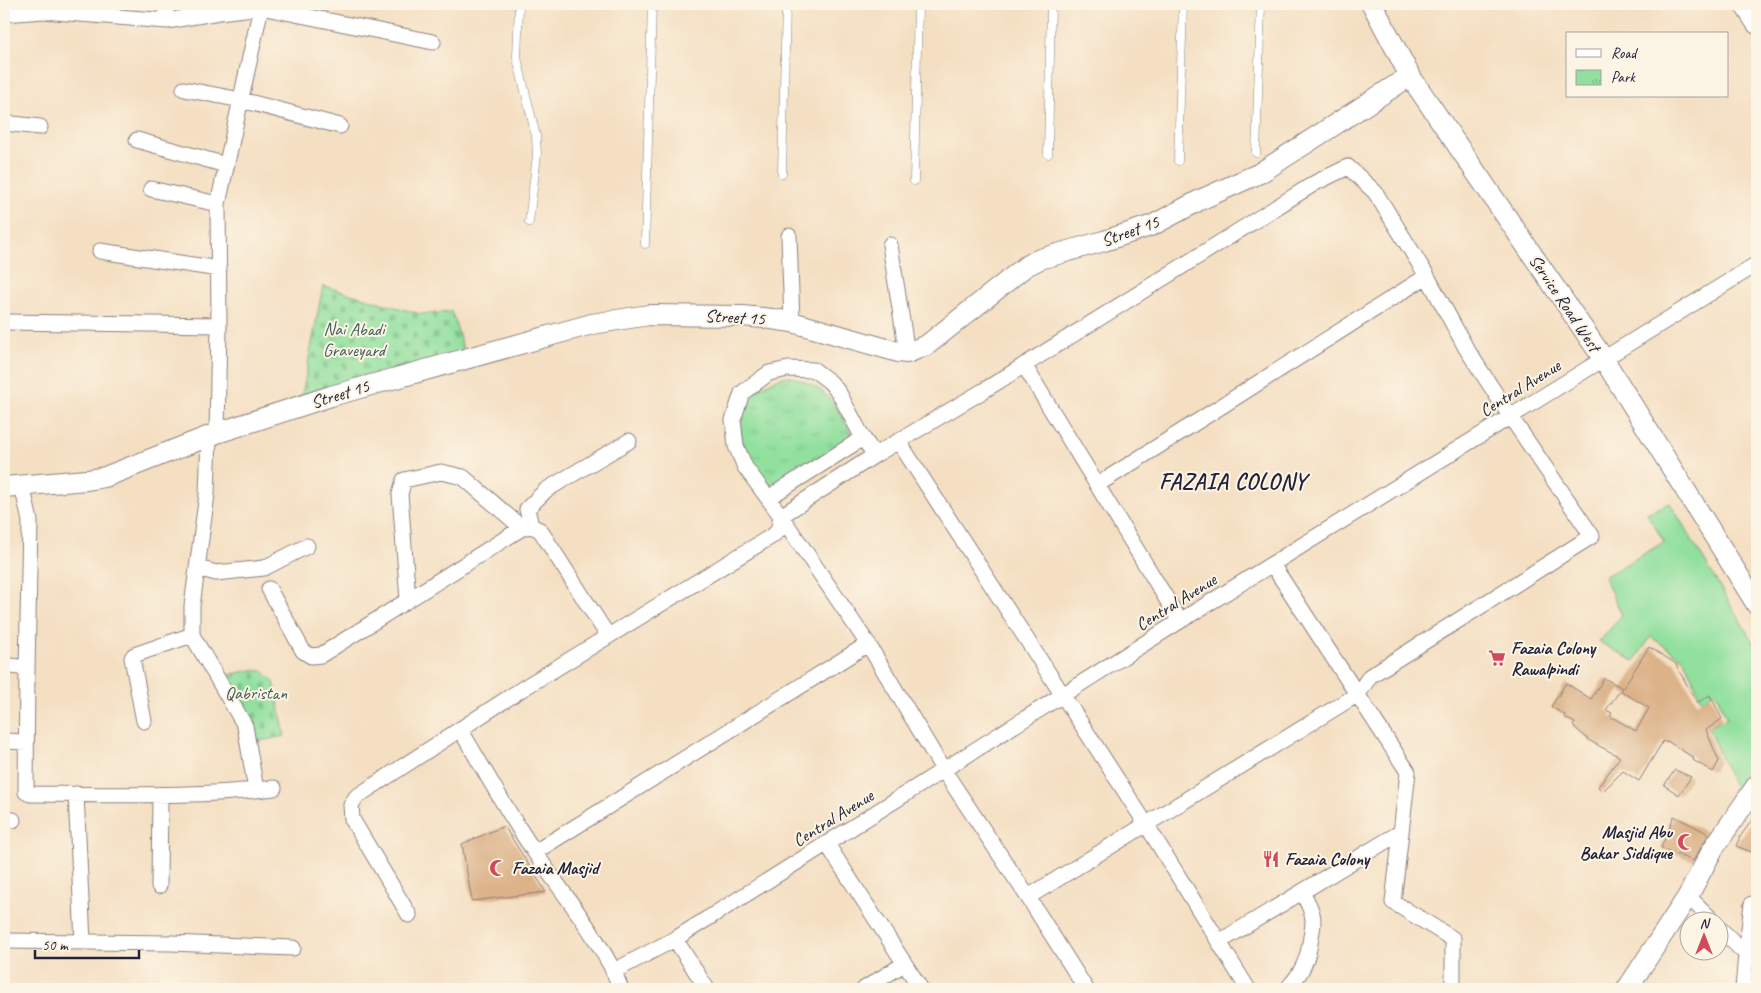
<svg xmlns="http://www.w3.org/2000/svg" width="1761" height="993" font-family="Caveat,sans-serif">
<defs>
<pattern id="cemetery-stones" width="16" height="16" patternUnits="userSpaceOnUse" patternTransform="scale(1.25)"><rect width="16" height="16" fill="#91e09e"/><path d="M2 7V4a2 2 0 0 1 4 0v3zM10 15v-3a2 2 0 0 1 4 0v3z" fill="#7dc089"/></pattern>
<pattern id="park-tufts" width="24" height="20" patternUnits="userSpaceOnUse" patternTransform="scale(1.25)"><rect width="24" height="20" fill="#91e09e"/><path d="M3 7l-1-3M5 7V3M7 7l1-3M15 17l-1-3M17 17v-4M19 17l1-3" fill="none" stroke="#7dc089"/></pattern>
</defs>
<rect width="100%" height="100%" fill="#fcf5e5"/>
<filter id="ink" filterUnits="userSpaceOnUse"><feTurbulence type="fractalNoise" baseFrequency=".02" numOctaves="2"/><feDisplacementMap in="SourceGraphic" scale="10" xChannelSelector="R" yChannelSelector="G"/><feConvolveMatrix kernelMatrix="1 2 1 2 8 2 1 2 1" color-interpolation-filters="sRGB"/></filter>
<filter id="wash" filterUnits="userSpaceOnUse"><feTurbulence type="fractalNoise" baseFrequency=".0096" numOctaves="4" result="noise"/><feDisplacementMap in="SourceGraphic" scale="20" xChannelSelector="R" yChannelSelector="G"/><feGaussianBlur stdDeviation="1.12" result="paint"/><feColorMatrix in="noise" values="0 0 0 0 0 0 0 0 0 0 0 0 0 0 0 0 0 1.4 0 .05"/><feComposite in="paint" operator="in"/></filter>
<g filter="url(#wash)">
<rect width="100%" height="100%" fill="#f4dfc2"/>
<!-- grass -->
<path fill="#91e09e" stroke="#5a816c" d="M1670 503 1757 649V763L1736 792 1708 728 1727 718 1715 691 1702 701 1684 659 1651 637 1634 661 1599 642 1622 615 1604 577 1664 542 1647 513Z"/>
<!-- cemetery -->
<path fill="url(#cemetery-stones)" stroke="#5a816c" d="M323 286 420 314 452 312 464 352 302 395Z
M252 670 263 671 274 682 285 736 255 742 225 680 227 675Z"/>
<!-- park -->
<path fill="url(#park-tufts)" stroke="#5a816c" d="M787 376C826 385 836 404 853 437L773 487C763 481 756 470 750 460 728 420 743 388 787 376Z"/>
<g id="blocks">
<!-- building -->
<path fill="#dcb289" d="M1649 647 1675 663 1697 703 1710 695 1722 719 1706 730 1719 761 1713 772 1693 760 1694 758 1667 741 1666 743 1663 741 1639 781 1623 771 1603 791 1598 787 1620 757 1590 741 1573 726 1575 723 1564 717 1565 715 1551 707 1566 683 1591 699 1604 678 1622 688 1606 710 1612 713 1610 716 1636 731 1649 708 1621 691Z
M1675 770 1691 777 1679 795 1664 785Z
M1757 813V854L1736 846 1740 837Z
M1674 816 1709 834 1693 861 1661 848Z
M504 826 546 892 472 901 462 844Z"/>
</g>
</g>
<g filter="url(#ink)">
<use href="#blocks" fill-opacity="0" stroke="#8b807e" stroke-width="1"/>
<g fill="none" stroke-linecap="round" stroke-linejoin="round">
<!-- lane casing -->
<g stroke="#8b807e" stroke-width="9">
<path id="lane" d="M519 4 517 58 536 136 537 155 529 222
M1256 153 1261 4
M1048 154 1051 4
M1178 161 1183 4
M782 174 786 4
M914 181 918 4
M645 244 652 4"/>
</g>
<!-- street casing -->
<g stroke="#8b807e" stroke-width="17">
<path id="street" d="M165 4 167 21
M261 4V7L433 42
M4 14 43 11 167 21 219 12 261 7 218 204 219 325 217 433
M184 89 241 100 340 126
M4 123 40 127
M137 140 226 165
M151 189 218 204
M789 236 792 322
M890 245 907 353
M100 251 219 269
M4 322 219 325
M1024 365 1180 621
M209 437 207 494 192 606V635L245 726 256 790
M899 442 1146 824 1248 989
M875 455 863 438 839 393 830 382 814 370 788 369 769 373 742 393 733 420 736 446 745 467 781 516 868 644 944 771 1028 897 1086 989
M1097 485 1427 276
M768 498 863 438
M531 526 527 509 546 490 629 441
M1272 564 1408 772 1393 902 1453 939V989
M198 568 216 573 264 568 307 546
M269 589 303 651 311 656 321 655 522 528 531 526 540 530 608 636
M408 600 400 494 404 480 441 472 463 477 522 528
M4 665 27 668 30 521 22 485
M27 668 26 792 30 794C112 794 193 798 274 788
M144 721 132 658 134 655 192 635
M460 729C485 771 508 814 536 854 564 895 604 943 621 989
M4 741 26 742
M76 794 83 942
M4 819 13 820
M827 844 921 989
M535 852 868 644
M159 886 160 795
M1688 896 1712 920
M409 915 352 819 351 805 356 797 522 689 772 536 778 531 781 516 875 455 983 391 1315 183 1348 167 1375 192 1427 276 1466 348 1510 416 1592 536 1370 676 1358 694 1028 897
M1718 927 1746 954 1743 989
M675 939 707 989
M4 941 171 943 293 948
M1219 942 1401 832
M1746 954 1752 904
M614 971 675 939 1180 621 1757 264
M864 989 904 964
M1287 989C1302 973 1308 960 1311 937 1312 932 1313 926 1313 921 1313 911 1307 901 1302 892"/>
</g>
<!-- secondary casing -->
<g stroke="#8b807e" stroke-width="22">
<path id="secondary" d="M1372 4 1410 76 1603 358 1757 605
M1744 4 1757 24
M4 487 87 480 105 477 217 433 331 396 592 324 649 315 743 316 772 319 792 322 898 352 907 353 927 345 1026 266 1040 259 1104 241 1153 225 1200 200 1260 173 1410 76
M1627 989 1688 896 1713 849 1757 785"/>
</g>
<!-- lane -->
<use href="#lane" stroke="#fff" stroke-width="8"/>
<!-- street -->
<use href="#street" stroke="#fff" stroke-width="15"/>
<!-- secondary -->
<use href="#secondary" stroke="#fff" stroke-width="20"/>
</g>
</g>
<!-- icons -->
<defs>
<g id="supermarket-bare" transform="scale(1.35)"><path d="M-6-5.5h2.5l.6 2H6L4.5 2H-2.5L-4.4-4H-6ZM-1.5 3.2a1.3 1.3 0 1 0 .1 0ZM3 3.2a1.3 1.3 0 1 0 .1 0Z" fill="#d1495b" stroke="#fcf5e5" stroke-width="2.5" paint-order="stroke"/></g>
<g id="mosque-bare" transform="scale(1.35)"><path d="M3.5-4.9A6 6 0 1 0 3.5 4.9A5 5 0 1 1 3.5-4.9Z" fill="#d1495b" stroke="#fcf5e5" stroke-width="2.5" paint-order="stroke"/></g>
<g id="restaurant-bare" transform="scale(1.35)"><path d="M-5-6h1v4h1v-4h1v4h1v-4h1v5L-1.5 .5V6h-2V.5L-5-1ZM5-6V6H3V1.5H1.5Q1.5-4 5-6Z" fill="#d1495b" stroke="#fcf5e5" stroke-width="2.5" paint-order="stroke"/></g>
</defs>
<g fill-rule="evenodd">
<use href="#supermarket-bare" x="1497" y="658"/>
<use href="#mosque-bare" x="1686" y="842"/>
<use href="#restaurant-bare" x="1271" y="859"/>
<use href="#mosque-bare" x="498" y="868"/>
</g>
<g text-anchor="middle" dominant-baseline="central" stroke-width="4" stroke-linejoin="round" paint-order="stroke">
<!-- street labels -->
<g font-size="18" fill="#22223b" stroke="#fcf5e5">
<text transform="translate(1130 231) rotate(-20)">Street 15</text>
<text transform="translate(1565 303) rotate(56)">Service Road West</text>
<text transform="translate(735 317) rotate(3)">Street 15</text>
<text transform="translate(1520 388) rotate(-32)">Central Avenue</text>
<text transform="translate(340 394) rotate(-17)">Street 15</text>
<text transform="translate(1176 602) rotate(-32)">Central Avenue</text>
<text transform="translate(833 818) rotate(-32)">Central Avenue</text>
</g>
<!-- park labels -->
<g font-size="18" fill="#435b59" stroke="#fcf5e5">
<text x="354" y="329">Nai Abadi<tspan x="354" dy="21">Graveyard</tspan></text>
<text x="256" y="693">Qabristan</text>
</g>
<!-- poi labels -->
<g font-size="18" font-weight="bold" fill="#22223b" stroke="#fcf5e5" text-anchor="start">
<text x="1511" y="648">Fazaia Colony<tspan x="1511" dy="21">Rawalpindi</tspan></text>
<text x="1672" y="832" text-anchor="end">Masjid Abu<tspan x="1672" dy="21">Bakar Siddique</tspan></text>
<text x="1285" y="859">Fazaia Colony</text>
<text x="512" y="868">Fazaia Masjid</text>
</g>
<!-- district labels -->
<g font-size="22" font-weight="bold" letter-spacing="1" fill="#22223b" stroke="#fcf5e5">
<text x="1233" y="482">FAZAIA COLONY</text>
</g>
</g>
<!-- margin -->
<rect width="1761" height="993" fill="none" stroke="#fcf5e5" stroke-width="20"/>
<!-- legend -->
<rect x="1566" y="32" width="162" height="65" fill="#fcf5e5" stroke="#a5a1a1"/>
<rect x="1576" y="49" width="25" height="8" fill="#ffffff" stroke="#a5a1a1"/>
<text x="1611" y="58" font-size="15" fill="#22223b">Road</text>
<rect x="1576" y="70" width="25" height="15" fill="url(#park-tufts)" stroke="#a5a1a1"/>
<text x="1611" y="82" font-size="15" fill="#22223b">Park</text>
<!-- north arrow -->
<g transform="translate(1704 936)"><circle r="24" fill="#fcf5e5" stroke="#a5a1a1"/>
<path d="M0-4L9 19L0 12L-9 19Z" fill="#d1495b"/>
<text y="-8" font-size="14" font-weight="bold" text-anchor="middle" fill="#22223b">N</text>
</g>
<!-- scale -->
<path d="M35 950v8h104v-8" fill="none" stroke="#22223b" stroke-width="2.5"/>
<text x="42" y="950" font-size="15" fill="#22223b" stroke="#fcf5e5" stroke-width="4" paint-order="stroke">50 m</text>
</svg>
